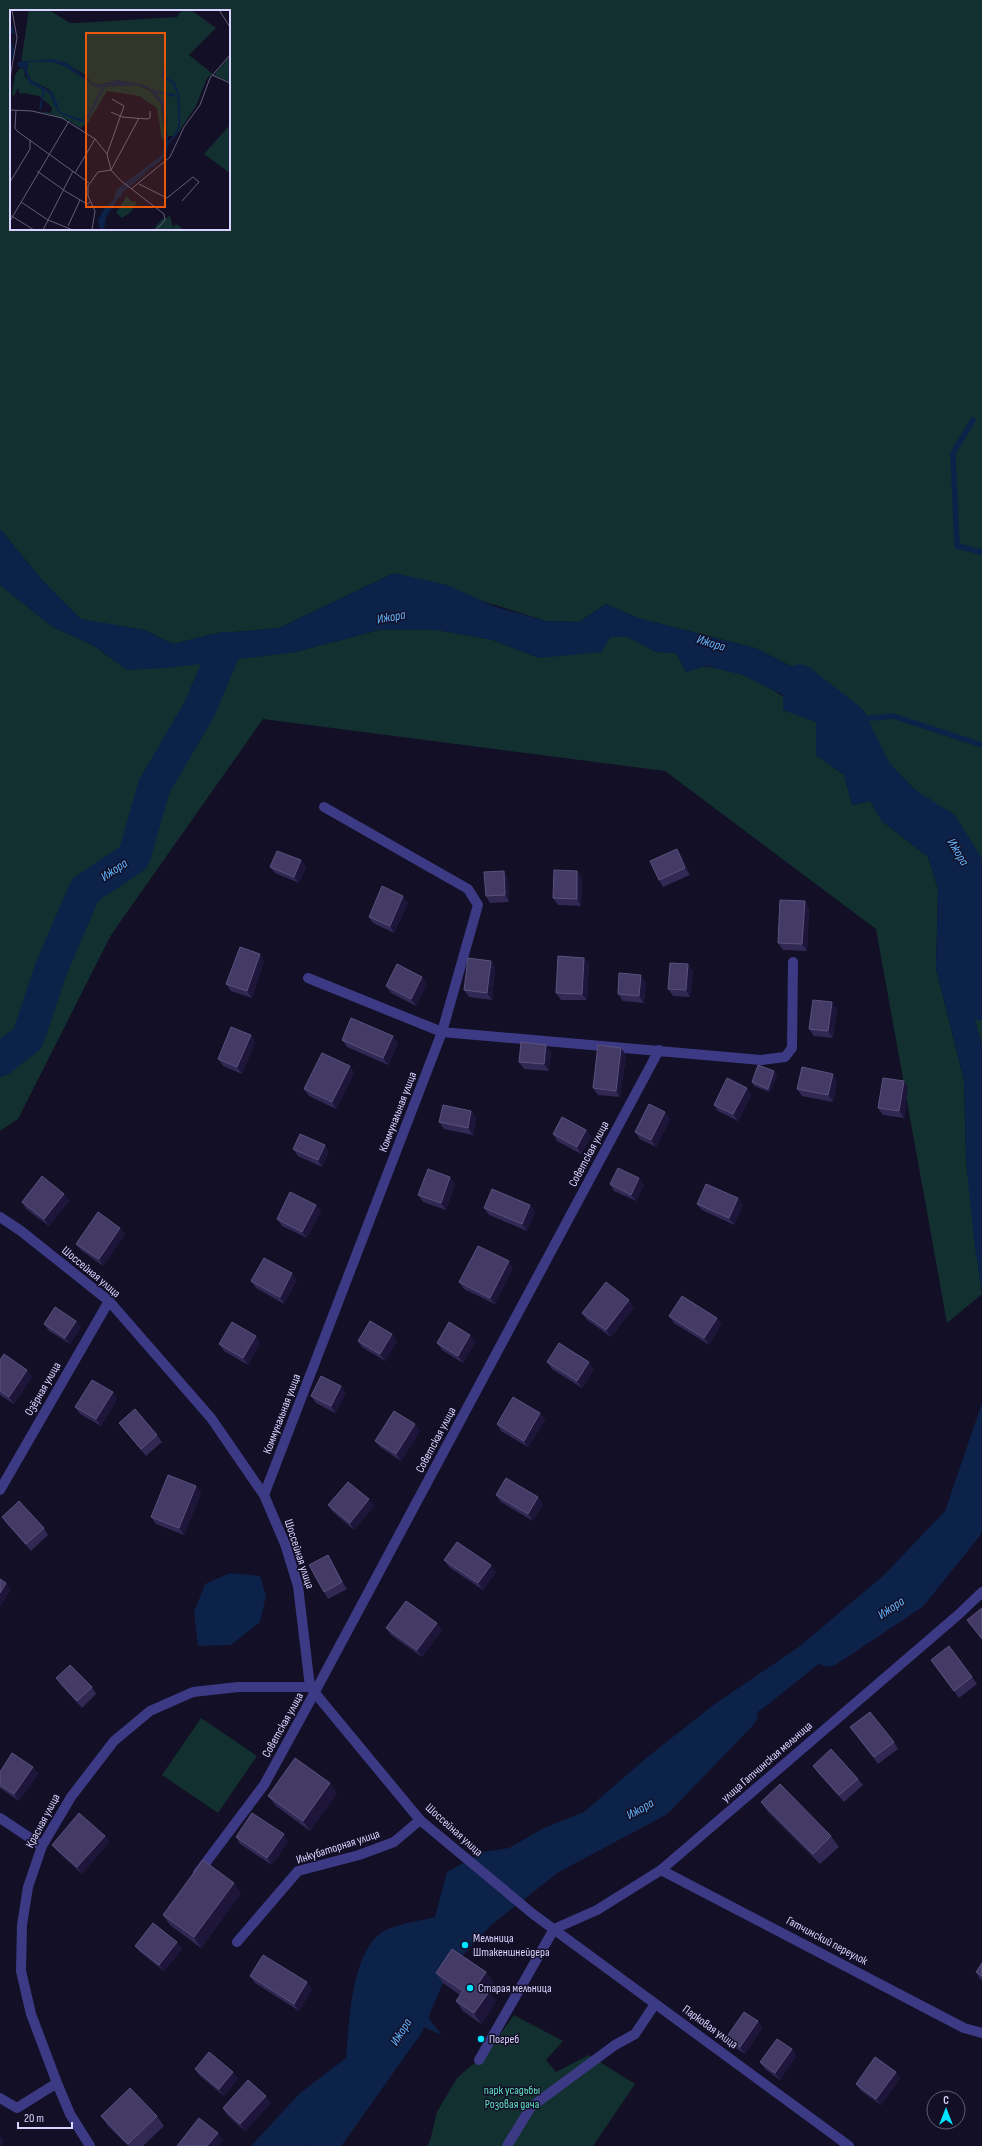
<svg xmlns="http://www.w3.org/2000/svg" width="982" height="2146" font-family="'Sofia Sans Condensed',sans-serif">
<rect width="100%" height="100%" fill="#130f26"/>
<!-- green -->
<path fill="#12302f" fill-rule="evenodd" d="M0 0H982V1045L961 971V927L968 884 946 837 842 736 836 705 806 674 755 648 638 618 606 604 579 622 546 621 394 573 279 628 213 634 173 644 145 630 81 620 43 581 0 529ZM11 11H229V229H11Z
M0 585 53 627 93 645 127 670 295 652 379 630H437L493 640 539 658 610 637H628L656 652 676 653 686 672C692 670 700 666 707 667 750 670 784 696 816 722V755L844 775 852 805 870 801 882 821 928 857 938 889 936 968 964 1080 966 1161 982 1294 947 1323 876 929 665 771 263 719 111 935 18 1119 0 1131Z
M201 1718 257 1756 218 1813 162 1775Z
M514 2015 563 2041 546 2060 556 2072 589 2055 635 2084 593 2146H427L430 2141 437 2112 457 2078 486 2053Z"/>
<!-- water -->
<path fill="#0c2248" d="M0 529 43 581 81 619 145 630 173 644 213 634 279 628 394 573 447 585 496 607 546 621 579 622 606 604 638 618 755 648 806 674 836 705 842 736 946 837 968 884 961 927V971L982 1045V1292L974 1241 966 1161 964 1080 936 968 938 889 928 857 882 821 870 801 852 805 844 775 816 755V722L783 710V695L743 675 706 666 686 672 676 653 656 652 628 637H610L602 652 539 658 493 640 437 630H379L295 652 167 668 127 670 93 645 53 627 0 585Z
M982 1403V1499L964 1527 923 1580 770 1703 704 1751 666 1792 598 1836 575 1841 514 1876 465 1909 454 1952 433 1983 429 2019 442 2035 412 2022H399L379 2048 373 2073 346 2096 320 2146H251L299 2094 346 2058C349 2024 351 1944 388 1929 402 1923 420 1921 435 1917L447 1872 483 1852 509 1848 544 1828 584 1812 645 1759 712 1706 800 1646 884 1575 945 1511Z
M230 1573 260 1576 266 1596 260 1622 231 1645 198 1646 194 1612 205 1584Z"/>
<g fill="none" stroke-linecap="round" stroke-linejoin="round">
<!-- stream -->
<path stroke="#0c2248" stroke-width="5.5" d="M973 420 953 453 957 546 982 552
M850 720 893 716 982 745"/>
<!-- river -->
<path stroke="#0c2248" stroke-width="33" d="M800 681 850 720 876 773 905 803 943 827 974 877 978 973 982 1004
M0 1060 28 1038 51 969 85 890 134 857 154 787 200 708 225 648
M828 1650 912 1594 966 1527 982 1489
M321 2146 407 2025 434 1962 481 1912 550 1858 657 1801 741 1714"/>
<!-- lane -->
<path stroke="#3d3a85" stroke-width="10" d="M198 1873 264 1785 310 1701
M237 1942 298 1871 359 1855 394 1842 420 1820
M479 2060 554 1929
M507 2146 531 2107 615 2045 635 2034 655 2004"/>
<!-- street -->
<path stroke="#3d3a85" stroke-width="10" d="M308 978 442 1032 761 1060 785 1057 792 1048 793 962
M0 1217 21 1231 109 1301 211 1418 264 1495 285 1544 298 1586 310 1687 420 1820 533 1914 849 2146
M0 1490 109 1301
M264 1495 442 1032 478 905 468 889 324 807
M310 1701 659 1050
M0 1818 42 1846
M661 1870 964 2028 982 2033
M554 1929 597 1910 661 1870 958 1615 982 1592
M0 2098 17 2108 57 2083
M90 2146 70 2114 57 2083 31 2014 21 1971 22 1925 28 1887 42 1846 71 1797 114 1741 150 1711 193 1692 238 1687H310"/>
</g>
<!-- wall -->
<path fill="#312854" d="M682 856 690 875 663 887 659 880Z
M301 860 306 867 299 883 275 873 270 867Z
M577 871 582 878 581 906 558 905 553 898Z
M508 878 509 902 490 903 486 896Z
M408 903 394 933 373 923 369 917Z
M809 908 807 951 783 950 778 943Z
M584 958 589 964 587 1000H561L556 993Z
M264 961 252 998 231 991 226 984Z
M491 961 495 968 492 1000 469 997 464 990Z
M693 971 690 997 673 996 668 989Z
M422 977 427 984 416 1006 391 993 386 986Z
M646 982 644 1003 623 1001 618 994Z
M837 1009 833 1038 814 1036 809 1029Z
M342 1040 398 1043 388 1065 347 1047Z
M255 1042 242 1074 223 1066 218 1059Z
M621 1048 626 1055 620 1097 598 1095 593 1088Z
M551 1052 549 1071 524 1069 519 1062Z
M350 1066 354 1073 336 1109 309 1096 304 1089Z
M774 1071 777 1075 770 1092 754 1086 752 1082Z
M837 1081 833 1102 802 1096 797 1089Z
M908 1087 904 1118 883 1115 878 1108Z
M751 1095 738 1121 718 1111 714 1105Z
M471 1111 476 1117 473 1135 444 1129 439 1122Z
M670 1119 656 1147 640 1139 635 1132Z
M586 1130 591 1137 581 1154 557 1141 553 1134Z
M293 1149 329 1152 322 1167 298 1156Z
M450 1177 455 1184 446 1210 423 1202 418 1195Z
M610 1184 644 1185 636 1201 614 1191Z
M64 1194 69 1201 49 1226 26 1209 22 1202Z
M697 1204 743 1205 734 1225 702 1210Z
M316 1205 321 1211 307 1238 282 1226 277 1219Z
M530 1205 535 1212 527 1231 489 1215 484 1208Z
M120 1228 125 1234 103 1266 81 1250 76 1244Z
M513 1268 495 1304 464 1289 459 1282Z
M297 1280 284 1304 256 1288 251 1281Z
M634 1307 611 1337 587 1320 582 1313Z
M669 1316 717 1318 721 1324 709 1345 674 1323Z
M76 1321 81 1327 70 1344 49 1331 44 1324Z
M470 1335 475 1342 463 1363 442 1350 437 1343Z
M358 1341H397L385 1361 362 1347Z
M260 1343 248 1365 224 1351 219 1344Z
M0 1360 27 1370 32 1377 14 1404 0 1395Z
M547 1362 594 1369 582 1388 552 1369Z
M113 1392 117 1399 101 1426 80 1414 75 1407Z
M346 1393 335 1413 316 1403 311 1396Z
M540 1413 545 1420 528 1447 501 1431 497 1424Z
M119 1423 157 1435 162 1442 146 1456 124 1430Z
M420 1431 401 1461 380 1447 375 1441Z
M196 1486 201 1493 184 1535 156 1524 151 1517Z
M496 1495 543 1504 533 1521 501 1502Z
M328 1505 374 1506 354 1530 333 1512Z
M2 1517 44 1528 48 1535 31 1551 7 1524Z
M328 1555 332 1562 347 1589 328 1599 324 1592Z
M444 1560 496 1572 483 1590 449 1567Z
M437 1623 442 1630 422 1657 391 1635 386 1628Z
M931 1660 972 1677 977 1684 959 1698Z
M56 1678 92 1687 96 1694 82 1708 61 1685Z
M850 1727 894 1742 898 1749 878 1764Z
M813 1766 858 1779 863 1785 844 1802 818 1773Z
M33 1767 38 1774 19 1801 0 1788V1772Z
M337 1793 310 1831 276 1806 268 1796Z
M761 1802 831 1836 839 1847 820 1864 768 1812Z
M105 1836 109 1842 82 1874 57 1851 52 1845Z
M236 1837 288 1841 272 1865 240 1844Z
M241 1893 201 1948 170 1925 163 1915Z
M177 1942 182 1949 164 1971 140 1952 135 1946Z
M982 1963V1980L980 1979 976 1972Z
M486 1972 493 1982 487 1990 496 2002 481 2024 463 2011 456 2001 460 1995 443 1983 436 1973Z
M250 1976 312 1989 299 2011 255 1983Z
M758 2021 762 2028 745 2054 731 2045 726 2038Z
M792 2049 796 2056 780 2080 765 2069 760 2062Z
M195 2069 238 2078 224 2096 200 2076Z
M896 2072 900 2078 881 2105 861 2091 856 2084Z
M271 2103 245 2131 227 2115 223 2108Z
M101 2116H157L164 2126 143 2146H128L108 2126Z"/>
<!-- shaded-wall -->
<path fill="#1d163a" d="M677 849 682 856 690 875 685 868Z
M301 860 306 867 299 883 294 877Z
M504 871 508 878 509 902 505 895Z
M577 871 582 878 581 906 577 899Z
M403 896 408 903 394 933 390 926Z
M805 901 809 908 807 951 802 944Z
M260 954 264 961 252 998 247 991Z
M584 958 589 964 587 1000 582 994Z
M491 961 495 968 492 1000 487 993Z
M688 964 693 971 690 997 686 990Z
M641 975 646 982 644 1003 639 996Z
M422 977 427 984 416 1006 411 999Z
M832 1002 837 1009 833 1038 828 1031Z
M251 1035 255 1042 242 1074 237 1067Z
M393 1036 398 1043 388 1065 383 1058Z
M546 1045 551 1052 549 1071 544 1064Z
M621 1048 626 1055 620 1097 616 1091Z
M350 1066 354 1073 336 1109 332 1102Z
M774 1071 777 1075 770 1092 768 1089Z
M833 1074 837 1081 833 1102 828 1095Z
M904 1081 908 1087 904 1118 899 1111Z
M747 1088 751 1095 738 1121 733 1114Z
M471 1111 476 1117 473 1135 468 1128Z
M665 1112 670 1119 656 1147 651 1140Z
M586 1130 591 1137 581 1154 577 1147Z
M325 1145 329 1152 322 1167 318 1160Z
M450 1177 455 1184 446 1210 441 1203Z
M639 1178 644 1185 636 1201 631 1195Z
M64 1194 69 1201 49 1226 44 1219Z
M738 1198 743 1205 734 1225 729 1218Z
M316 1205 321 1211 307 1238 302 1232Z
M530 1205 535 1212 527 1231 522 1224Z
M120 1228 125 1234 103 1266 99 1259Z
M509 1261 513 1268 495 1304 490 1298Z
M292 1273 297 1280 284 1304 280 1297Z
M629 1300 634 1307 611 1337 606 1330Z
M717 1318 721 1324 709 1345 704 1338Z
M76 1321 81 1327 70 1344 65 1338Z
M392 1334 397 1341 385 1361 380 1354Z
M470 1335 475 1342 463 1363 458 1356Z
M256 1336 260 1343 248 1365 243 1358Z
M589 1362 594 1369 582 1388 577 1381Z
M27 1370 32 1377 14 1404 9 1397Z
M341 1386 346 1393 335 1413 331 1406Z
M113 1392 117 1399 101 1426 96 1419Z
M540 1413 545 1420 528 1447 524 1441Z
M415 1424 420 1431 401 1461 396 1454Z
M196 1486 201 1493 184 1535 179 1528Z
M538 1497 543 1504 533 1521 528 1514Z
M369 1499 374 1506 354 1530 350 1523Z
M328 1555 332 1562 347 1589 342 1582Z
M491 1565 496 1572 483 1590 478 1583Z
M6 1583 11 1590 0 1607V1593Z
M437 1623 442 1630 422 1657 417 1650Z
M33 1767 38 1774 19 1801 14 1794Z
M330 1783 337 1793 310 1831 303 1821Z
M284 1834 288 1841 272 1865 267 1858Z
M105 1836 109 1842 82 1874 77 1867Z
M234 1883 241 1893 201 1948 194 1937Z
M177 1942 182 1949 164 1971 159 1965Z
M486 1972 493 1982 485 1994 478 1984Z
M307 1982 312 1989 299 2011 294 2004Z
M489 1992 496 2002 481 2024 474 2013Z
M758 2021 762 2028 745 2054 740 2047Z
M792 2049 796 2056 780 2080 775 2073Z
M233 2072 238 2078 224 2096 219 2089Z
M896 2072 900 2078 881 2105 876 2099Z
M266 2096 271 2103 245 2131 240 2124Z
M218 2133 223 2140 218 2146H207Z
M0 2135 4 2141 1 2146H0Z"/>
<!-- building -->
<path fill="#433a66" stroke="#5a527e" d="M677 849 685 868 659 880 650 861Z
M277 851 301 860 294 877 270 867Z
M554 870 577 871V899L553 898Z
M504 871 505 895 486 896 484 872Z
M382 886 403 896 390 926 369 917Z
M780 900 805 901 802 944 778 943Z
M240 947 260 954 247 991 226 984Z
M558 956 584 958 582 994 556 993Z
M468 958 491 961 487 993 464 990Z
M670 963 688 964 686 990 668 989Z
M397 964 422 977 411 999 386 986Z
M619 973 641 975 639 996 618 994Z
M813 1000 832 1002 828 1031 809 1029Z
M351 1018 393 1036 383 1058 342 1040Z
M231 1027 251 1035 237 1067 218 1059Z
M521 1042 546 1045 544 1064 519 1062Z
M598 1045 621 1048 616 1091 593 1088Z
M322 1053 350 1066 332 1102 304 1089Z
M758 1065 774 1071 768 1089 752 1082Z
M802 1067 833 1074 828 1095 797 1089Z
M727 1078 747 1088 733 1114 714 1105Z
M883 1078 904 1081 899 1111 878 1108Z
M649 1104 665 1112 651 1140 635 1132Z
M443 1105 471 1111 468 1128 439 1122Z
M562 1117 586 1130 577 1147 553 1134Z
M300 1134 325 1145 318 1160 293 1149Z
M618 1168 639 1178 631 1195 610 1184Z
M428 1169 450 1177 441 1203 418 1195Z
M42 1176 64 1194 44 1219 22 1202Z
M706 1184 738 1198 729 1218 697 1204Z
M492 1189 530 1205 522 1224 484 1208Z
M290 1192 316 1205 302 1232 277 1219Z
M98 1212 120 1228 99 1259 76 1244Z
M478 1246 509 1261 490 1298 459 1282Z
M264 1258 292 1273 280 1297 251 1281Z
M606 1282 629 1300 606 1330 582 1313Z
M682 1296 717 1318 704 1338 669 1316Z
M55 1307 76 1321 65 1338 44 1324Z
M370 1321 392 1334 380 1354 358 1341Z
M232 1322 256 1336 243 1358 219 1344Z
M449 1322 470 1335 458 1356 437 1343Z
M559 1343 589 1362 577 1381 547 1362Z
M4 1354 27 1370 9 1397 0 1391V1360Z
M321 1376 341 1386 331 1406 311 1396Z
M92 1380 113 1392 96 1419 75 1407Z
M513 1397 540 1413 524 1441 497 1424Z
M135 1409 157 1435 141 1449 119 1423Z
M394 1411 415 1424 396 1454 375 1441Z
M168 1475 196 1486 179 1528 151 1517Z
M506 1478 538 1497 528 1514 496 1495Z
M348 1482 369 1499 350 1523 328 1505Z
M19 1501 44 1528 26 1544 2 1517Z
M457 1542 491 1565 478 1583 444 1560Z
M328 1555 342 1582 324 1592 309 1565Z
M0 1579 6 1583 0 1593Z
M406 1601 437 1623 417 1650 386 1628Z
M982 1608V1639L967 1620Z
M949 1646 972 1677 954 1691 931 1660Z
M70 1665 92 1687 77 1701 56 1678Z
M870 1712 894 1742 874 1757 850 1727Z
M831 1749 858 1779 839 1795 813 1766Z
M12 1753 33 1767 14 1794 0 1785V1772Z
M295 1758 330 1783 303 1821 268 1796Z
M780 1784 831 1836 813 1854 761 1802Z
M79 1813 105 1836 77 1867 52 1845Z
M252 1813 284 1834 267 1858 236 1837Z
M203 1860 234 1883 194 1937 163 1915Z
M153 1923 177 1942 159 1965 135 1946Z
M452 1949 486 1972 478 1984 489 1992 474 2013 456 2001 463 1991 436 1973Z
M263 1955 307 1982 294 2004 250 1976Z
M982 1963V1976L976 1972Z
M744 2012 758 2021 740 2047 726 2038Z
M777 2039 792 2049 775 2073 760 2062Z
M209 2052 233 2072 219 2089 195 2069Z
M875 2057 896 2072 876 2099 856 2084Z
M248 2080 266 2096 240 2124 223 2108Z
M130 2088 157 2116 128 2144 101 2116Z
M199 2118 218 2133 207 2146H177Z"/>
<!-- markers -->
<g fill="#00e5ff" stroke="#130f26" stroke-width="1.5">
<circle cx="465" cy="1945" r="4"/>
<circle cx="470" cy="1988" r="4"/>
<circle cx="481" cy="2039" r="4"/>
</g>
<g text-anchor="middle" dominant-baseline="central" stroke-width="3" stroke-linejoin="round" paint-order="stroke">
<!-- street labels -->
<g font-size="12" fill="#d9d4ff" stroke="#130f26">
<text transform="translate(398 1112) rotate(-69)">Коммунальная улица</text>
<text transform="translate(589 1154) rotate(-62)">Советская улица</text>
<text transform="translate(91 1272) rotate(40)">Шоссейная улица</text>
<text transform="translate(43 1389) rotate(-60)">Озёрная улица</text>
<text transform="translate(282 1414) rotate(-69)">Коммунальная улица</text>
<text transform="translate(436 1440) rotate(-62)">Советская улица</text>
<text transform="translate(299 1554) rotate(72)">Шоссейная улица</text>
<text transform="translate(283 1725) rotate(-61)">Советская улица</text>
<text transform="translate(767 1762) rotate(-41)">улица Гатчинская мельница</text>
<text transform="translate(43 1821) rotate(-62)">Красная улица</text>
<text transform="translate(454 1830) rotate(42)">Шоссейная улица</text>
<text transform="translate(338 1847) rotate(-18)">Инкубаторная улица</text>
<text transform="translate(827 1941) rotate(28)">Гатчинский переулок</text>
<text transform="translate(710 2027) rotate(36)">Парковая улица</text>
</g>
<!-- poi labels -->
<g font-size="12" fill="#d9d4ff" stroke="#130f26" text-anchor="start">
<text x="473" y="1938">Мельница<tspan x="473" dy="14">Штакеншнейдера</tspan></text>
<text x="478" y="1988">Старая мельница</text>
<text x="489" y="2039">Погреб</text>
</g>
<!-- park labels -->
<g font-size="12" fill="#5fe0c0" stroke="#130f26">
<text x="512" y="2090">парк усадьбы<tspan x="512" dy="14">Розовая дача</tspan></text>
</g>
<!-- water labels -->
<g font-size="13" font-style="italic" fill="#62b6ff" stroke="#130f26">
<text transform="translate(391 617) rotate(-10)">Ижора</text>
<text transform="translate(711 643) rotate(17)">Ижора</text>
<text transform="translate(958 852) rotate(59)">Ижора</text>
<text transform="translate(114 870) rotate(-34)">Ижора</text>
<text transform="translate(891 1608) rotate(-34)">Ижора</text>
<text transform="translate(640 1809) rotate(-29)">Ижора</text>
<text transform="translate(401 2032) rotate(-58)">Ижора</text>
</g>
</g>
<!-- overview -->
<g transform="translate(10 10)">
<rect width="220" height="220" fill="#130f26"/>
<path d="M19 0H39L60 13H67L167 7 172 0H181L206 18 179 45 203 64 197 68 186 96 166 126H157L154 95 137 76 108 70 90 75 82 73 75 65 54 52 38 50 11 52ZM220 46V72L204 65ZM18 52H42L53 55 86 77 127 75 139 80 151 93 155 128 152 130 147 98 129 86 97 81 77 114 70 118 58 110 28 101 41 103 42 97 29 86 13 83 10 84 8 78 4 86 2 84 5 65 10 58 14 59 15 67 40 84 43 92 47 95 40 80 21 70 17 61ZM220 115V163L194 144ZM117 186 121 191 127 192 121 202 112 208 106 203ZM160 206 163 217 166 214 174 220H143L151 210Z" fill="#12302f"/>
<path d="M0 10 5 24 2 23 0 26 4 40 0 57ZM43 49 58 54 82 73 90 75 108 70 137 76 154 95 157 142 150 151 113 178 111 188 108 187 95 205 93 220H90L88 210 95 198 104 190 106 180 152 145 156 131 152 95 139 79 127 75 86 77 53 55 42 52H18L17 61 21 70 43 83 48 95 45 96 40 84 19 73 14 59 7 56 8 52Z" fill="#0c2248"/>
<path fill="none" stroke="#0c2248" stroke-width="2" d="M154 57 153 67 163 72 168 83 169 100V117L164 127 158 133M141 79 154 94 156 114M145 81 166 86M45 94 50 103 73 111 78 107 94 76M30 99 34 80M157 125V138M143 156 155 144M93 220 95 207 111 182 135 163"/>
<path fill="none" stroke="#625e7d" stroke-width="1" d="M209 0 220 17M202 65 220 73M0 68 7 28 2 0M0 100 22 101 52 108 85 129 97 144 101 160 110 170 154 204 155 210 146 220M6 100 5 118 7 121 79 173M101 102 112 107 137 109 140 108V101M97 144 114 96 102 89M101 160 129 108M27 161 55 181 77 194 80 192M65 163 85 129M0 172 20 139V130M129 174 157 188 183 167 189 172 172 191M121 179 160 147 174 117 190 95 200 68 220 45M11 192 38 210 63 220M0 205 24 220M0 211 59 111M58 216 70 190M33 220 63 161M82 220 85 201 78 186V176L88 162 101 160"/>
<path fill="#e8590c" fill-opacity="0.15" stroke="#e8590c" stroke-width="2" d="M76 23H155V197H76Z"/>
<rect width="220" height="220" fill="none" stroke="#d9d4ff" stroke-width="2"/>
</g>
<!-- north arrow -->
<g transform="translate(946 2110)"><circle r="19" fill="#130f26" stroke="#625e7d"/>
<path d="M0-3L7 15L0 10L-7 15Z" fill="#00e5ff"/>
<text y="-6" font-size="11" font-weight="bold" text-anchor="middle" fill="#d9d4ff">С</text>
</g>
<!-- scale -->
<path d="M18 2122v6h54v-6" fill="none" stroke="#d9d4ff" stroke-width="2"/>
<text x="24" y="2122" font-size="12" fill="#d9d4ff" stroke="#130f26" stroke-width="3" paint-order="stroke">20 m</text>
</svg>
